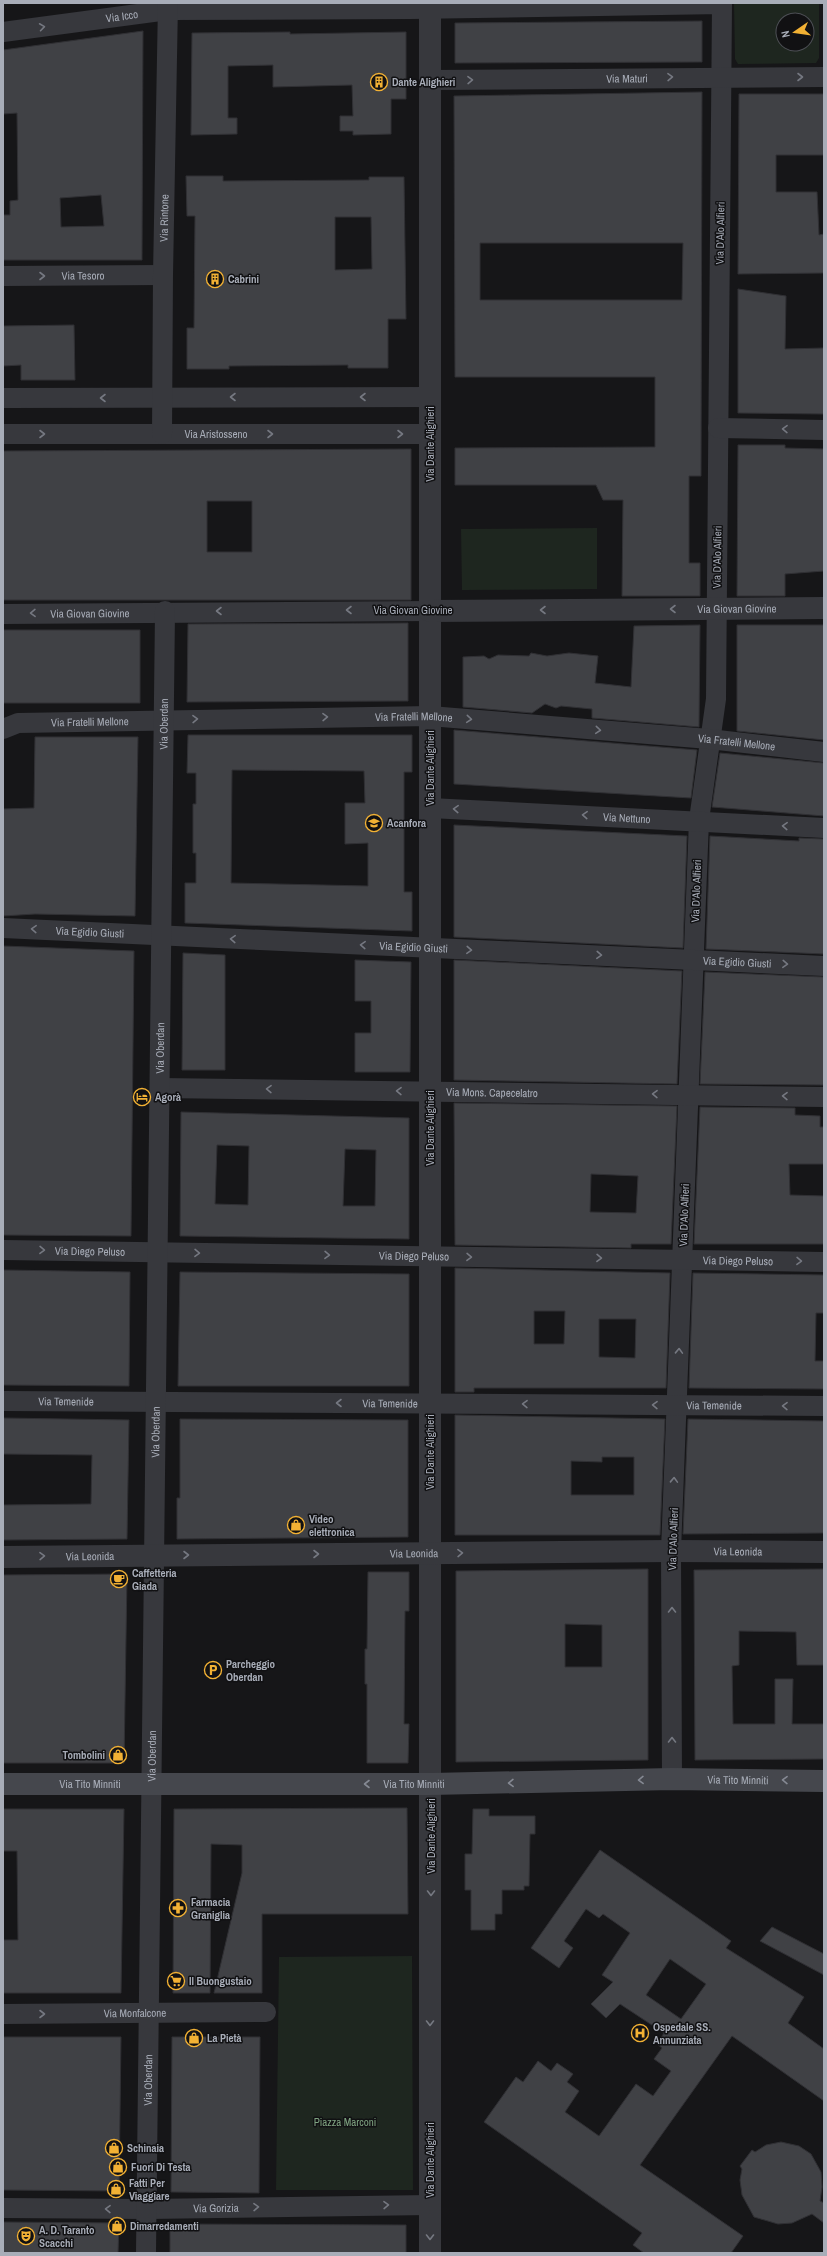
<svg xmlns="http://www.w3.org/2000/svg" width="827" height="2256" font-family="'Archivo Narrow',sans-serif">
<rect width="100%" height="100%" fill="#161618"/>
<!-- green -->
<path fill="#1e261f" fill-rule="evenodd" d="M734 3H819V58L816 63 738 64 735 59ZM783 20H807V44H783Z
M597 528V589L462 590 461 529Z
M412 1956 413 2190H276L279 1957Z"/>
<!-- building -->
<path fill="#404145" stroke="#303034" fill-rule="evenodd" d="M702 21V62L455 63V23Z
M143 31 142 260H3V215H10V201L18 200 17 113 3 114V50ZM101 195 104 226 61 227 60 198Z
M290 32V34L406 32V99H391V134L353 135V131H340V116H353L352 85 273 87V65L228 66V118H237V134L191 135 192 33Z
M702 92 701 476H689V563H700V596H622L623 500H603L596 485H455V448L655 447V377H455L454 96ZM480 243H683L682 300H480Z
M739 94H824V155H776V192H817L819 235 824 234V273L738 274Z
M186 176H223V181L369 180V177H404L406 319H388V368H348V365L229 366V369H187V328H194L195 216H187ZM335 217H371L372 269 335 270Z
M738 289 786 296 785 349 824 348V414L738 413Z
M74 325 75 380H21V365L3 366V326Z
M738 445H785V448L824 449V571L785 574V596H737Z
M411 449V600H3V451ZM207 501H252V552H207Z
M408 623V701L187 702 188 624Z
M700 625 699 727 592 718V709L561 706 556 708 545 704 532 713 463 707V657L484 656 489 659 498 655 529 656 531 653 547 656 569 653 598 656 595 683 631 687 634 626Z
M737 625H824V740L737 731Z
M3 630H140V703H3Z
M454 730 697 750 691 798 454 784Z
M188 735H412V772H404V892H412V931L185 923V883H196V853H193V804H196V773H187ZM232 770 364 771 365 803H345V844L368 843V886L231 883Z
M35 737H138L135 916 35 914 3 916V809L34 808Z
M720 753 824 763V816L712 807Z
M454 825 687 836 683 948 454 937Z
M710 836 799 841V838L824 839V954L706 949Z
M3 946 134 951 131 1236 3 1235Z
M183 953 225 955V1070H182Z
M355 960 411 962 410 1072H355V1033H371V1001H355Z
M454 960 682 971 677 1084 454 1080Z
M705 972 824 977V1085L700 1084Z
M454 1103 677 1106 671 1244H631V1248L455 1245ZM591 1174 638 1176 636 1213 590 1212Z
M700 1107 795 1108V1115L820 1116V1127H824V1164H789L790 1195 824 1196V1244H694Z
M181 1112 409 1118V1239L180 1236ZM217 1145 249 1146 248 1205 215 1204ZM345 1149 376 1150 375 1206H343Z
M455 1268 670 1273 666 1388H474V1392H455ZM534 1311H565L564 1344H534ZM599 1319H636L635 1358 599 1357Z
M3 1270 130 1272 129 1386 3 1385Z
M180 1272 409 1274V1386H178Z
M693 1273 824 1275V1313H816L815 1361H824V1389L689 1388Z
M455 1415 665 1419 660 1535H455ZM602 1457H634V1495H571V1461L602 1462Z
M3 1418 129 1420 127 1539 3 1540V1505L91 1504 92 1455 3 1454Z
M180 1419 408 1420V1537L177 1539V1498H180Z
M688 1419 824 1421V1533L683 1534Z
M648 1569V1760L456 1762V1571ZM565 1624 602 1625V1667H565Z
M824 1569V1665H797L796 1632 739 1631V1665L732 1666 733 1724H775V1679H793L792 1724H824V1759L695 1760 694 1570Z
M368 1572H409V1611H405L404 1724H409L408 1763H367V1684H365V1649H367Z
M127 1574 124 1763H3V1575Z
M407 1808 408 1914H262V1993H214L242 1873V1845L211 1844 210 1993H173L174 1809Z
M3 1809H124L121 1993H3V1940H18L17 1851H3Z
M473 1809H489V1816H535V1834H530L529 1886H524V1890H502V1914H495V1930H471V1890H465V1854H472Z
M600 1850 731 1941 726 1948 804 1997 788 2023 824 2049V2101L732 2036 640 2165 743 2236 731 2253H644L633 2245 642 2233 484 2122 516 2077 523 2082 538 2061 551 2071 557 2063 573 2074 567 2082 579 2091 565 2112 599 2136 636 2084 653 2096 671 2071 654 2059 662 2048 657 2044 664 2033 620 2004 606 2018 591 2004 613 1982 602 1975 630 1933 603 1914 599 1918 586 1909 564 1941 573 1948 559 1968 531 1948ZM670 1959 706 1984 681 2019 646 1995Z
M772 1927 824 1954V1975L760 1941Z
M3 2037H121L119 2191 3 2190Z
M172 2037H260L259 2193 171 2192Z
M781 2142 799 2146 811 2154 821 2172 822 2187 820 2201 824 2203V2223L812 2214 792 2223 778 2224 754 2217 742 2195 740 2180 742 2169 740 2166 752 2150 755 2152 766 2145Z
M3 2222 119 2223 118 2253H3Z
M170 2224 406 2225V2253H170Z"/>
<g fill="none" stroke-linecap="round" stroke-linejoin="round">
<!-- minor -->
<g stroke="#37383d" stroke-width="20">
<path id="s1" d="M3 32 168 10 411 9 722 4 716 699 699 820 671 1551 672 1779"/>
<path id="s2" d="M431 80 824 77"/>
<path id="s3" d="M3 276 163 275"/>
<path d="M3 398 430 397"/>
<path d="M718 428 824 430"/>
<path id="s4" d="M3 434H430"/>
<path id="s5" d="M162 434 163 275 168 3"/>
<path id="s6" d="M3 614 430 611"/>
<path id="s7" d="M3 729 18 723 430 716 709 739 824 752"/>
<path id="s8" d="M430 808 824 828"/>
<path id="s9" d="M3 928 824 966"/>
<path id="s10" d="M160 1088 824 1097"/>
<path id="s11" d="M3 1250 824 1262"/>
<path id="s12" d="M3 1401 824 1406"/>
<path id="s13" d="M3 2014 266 2012"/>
<path id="s14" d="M3 2208 147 2209 430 2205"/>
<path id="s15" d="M146 2253 165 611"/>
</g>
<!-- tertiary -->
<g stroke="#37383d" stroke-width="22">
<path d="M430 3V2253"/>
<path id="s16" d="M430 611 824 608"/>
<path id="s17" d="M3 1557 671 1551 824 1552"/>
</g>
<!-- secondary -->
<path stroke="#45474d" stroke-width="22" id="s18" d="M3 1784H431L672 1779 824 1781"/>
</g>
<!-- one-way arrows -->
<defs><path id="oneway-chevron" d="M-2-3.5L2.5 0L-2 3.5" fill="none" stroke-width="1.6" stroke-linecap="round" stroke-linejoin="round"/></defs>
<g stroke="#757881">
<use href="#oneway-chevron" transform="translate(42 27) rotate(-8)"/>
<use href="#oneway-chevron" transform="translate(670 77) rotate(-1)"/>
<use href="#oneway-chevron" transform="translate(800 77)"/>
<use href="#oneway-chevron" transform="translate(470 80) rotate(-1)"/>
<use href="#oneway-chevron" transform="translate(42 276)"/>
<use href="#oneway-chevron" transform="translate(233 397) rotate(180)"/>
<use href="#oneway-chevron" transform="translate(363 397) rotate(180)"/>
<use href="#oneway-chevron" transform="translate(103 398) rotate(180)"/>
<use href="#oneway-chevron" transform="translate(785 429) rotate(-179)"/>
<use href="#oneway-chevron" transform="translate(42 434)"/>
<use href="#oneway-chevron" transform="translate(270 434)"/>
<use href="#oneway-chevron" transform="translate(400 434)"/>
<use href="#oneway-chevron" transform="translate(673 609) rotate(180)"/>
<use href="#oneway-chevron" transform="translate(349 610) rotate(-180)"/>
<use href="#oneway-chevron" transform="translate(543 610) rotate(180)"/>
<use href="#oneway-chevron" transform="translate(219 611) rotate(180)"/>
<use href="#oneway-chevron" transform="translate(33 613) rotate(179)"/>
<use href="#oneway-chevron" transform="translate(325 717) rotate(-1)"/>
<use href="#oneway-chevron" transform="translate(195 719) rotate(-1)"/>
<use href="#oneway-chevron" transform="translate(469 719) rotate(5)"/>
<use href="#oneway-chevron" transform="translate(598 730) rotate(5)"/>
<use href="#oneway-chevron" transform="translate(456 809) rotate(-177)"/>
<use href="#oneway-chevron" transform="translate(585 815) rotate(-177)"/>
<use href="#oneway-chevron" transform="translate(785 826) rotate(-177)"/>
<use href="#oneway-chevron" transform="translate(34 929) rotate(-177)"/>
<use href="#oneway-chevron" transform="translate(233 939) rotate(-177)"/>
<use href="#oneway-chevron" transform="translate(363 945) rotate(-177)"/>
<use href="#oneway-chevron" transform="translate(469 950) rotate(3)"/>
<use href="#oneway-chevron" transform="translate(599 955) rotate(3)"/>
<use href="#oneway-chevron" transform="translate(785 964) rotate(3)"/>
<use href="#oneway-chevron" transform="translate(269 1089) rotate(-179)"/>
<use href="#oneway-chevron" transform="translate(399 1091) rotate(-179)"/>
<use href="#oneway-chevron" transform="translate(655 1094) rotate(-179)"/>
<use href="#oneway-chevron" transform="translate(785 1096) rotate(-179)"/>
<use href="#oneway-chevron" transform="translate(42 1250) rotate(1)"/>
<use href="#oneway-chevron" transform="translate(197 1253) rotate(1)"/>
<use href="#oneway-chevron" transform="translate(327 1255) rotate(1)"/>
<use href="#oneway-chevron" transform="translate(469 1257) rotate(1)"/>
<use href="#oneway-chevron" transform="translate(599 1258) rotate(1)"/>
<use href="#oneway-chevron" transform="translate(799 1261) rotate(1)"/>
<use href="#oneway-chevron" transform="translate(679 1351) rotate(-88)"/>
<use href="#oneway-chevron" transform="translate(339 1403) rotate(180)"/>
<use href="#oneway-chevron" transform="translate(525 1404) rotate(-179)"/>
<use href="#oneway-chevron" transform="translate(655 1405) rotate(-179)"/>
<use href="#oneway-chevron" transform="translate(785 1406) rotate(-179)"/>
<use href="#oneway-chevron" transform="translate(674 1480) rotate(-88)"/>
<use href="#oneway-chevron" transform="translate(460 1553) rotate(-1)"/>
<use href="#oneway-chevron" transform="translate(316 1554)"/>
<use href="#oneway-chevron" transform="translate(186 1555)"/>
<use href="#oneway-chevron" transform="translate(42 1556) rotate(-1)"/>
<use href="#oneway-chevron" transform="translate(672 1610) rotate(-90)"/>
<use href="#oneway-chevron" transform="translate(672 1740) rotate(-90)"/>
<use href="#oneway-chevron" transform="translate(431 1893) rotate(90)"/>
<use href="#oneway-chevron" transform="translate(42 2014)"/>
<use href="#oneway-chevron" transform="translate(430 2023) rotate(90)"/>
<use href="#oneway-chevron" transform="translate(386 2205) rotate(-1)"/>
<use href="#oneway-chevron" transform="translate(256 2207) rotate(-1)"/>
<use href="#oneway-chevron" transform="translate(108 2209) rotate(-179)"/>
<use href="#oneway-chevron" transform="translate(430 2237) rotate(90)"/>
</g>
<g stroke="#858993">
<use href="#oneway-chevron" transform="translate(641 1780) rotate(179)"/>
<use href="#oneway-chevron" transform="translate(785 1780) rotate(-179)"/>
<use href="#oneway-chevron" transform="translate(511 1783) rotate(179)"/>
<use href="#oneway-chevron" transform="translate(367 1784) rotate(-180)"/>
</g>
<!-- icons -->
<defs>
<g id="building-ring" transform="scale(0.9)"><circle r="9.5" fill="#111113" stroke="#f2b134" stroke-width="1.5"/><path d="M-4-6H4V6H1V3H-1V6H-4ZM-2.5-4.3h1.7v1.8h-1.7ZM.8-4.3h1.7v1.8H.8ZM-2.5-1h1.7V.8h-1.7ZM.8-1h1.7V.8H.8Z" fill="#f2b134"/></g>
<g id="school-ring" transform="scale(0.9)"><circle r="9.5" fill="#111113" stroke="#f2b134" stroke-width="1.5"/><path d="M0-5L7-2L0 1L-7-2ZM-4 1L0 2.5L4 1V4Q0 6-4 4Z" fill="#f2b134"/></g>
<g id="hotel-ring" transform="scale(0.9)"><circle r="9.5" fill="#111113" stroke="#f2b134" stroke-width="1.5"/><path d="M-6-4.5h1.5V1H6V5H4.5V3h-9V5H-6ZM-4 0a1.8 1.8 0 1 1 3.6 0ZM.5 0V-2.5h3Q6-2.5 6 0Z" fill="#f2b134"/></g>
<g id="shop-ring" transform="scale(0.9)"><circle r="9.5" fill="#111113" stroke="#f2b134" stroke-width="1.5"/><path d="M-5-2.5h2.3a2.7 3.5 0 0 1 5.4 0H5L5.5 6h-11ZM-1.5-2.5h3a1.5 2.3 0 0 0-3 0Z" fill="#f2b134"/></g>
<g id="cafe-ring" transform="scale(0.9)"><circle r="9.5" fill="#111113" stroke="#f2b134" stroke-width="1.5"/><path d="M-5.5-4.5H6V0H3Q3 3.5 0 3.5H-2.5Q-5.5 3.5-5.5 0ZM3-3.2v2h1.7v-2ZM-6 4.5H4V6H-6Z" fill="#f2b134"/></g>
<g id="parking-ring" transform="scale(0.9)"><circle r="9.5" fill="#111113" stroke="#f2b134" stroke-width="1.5"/><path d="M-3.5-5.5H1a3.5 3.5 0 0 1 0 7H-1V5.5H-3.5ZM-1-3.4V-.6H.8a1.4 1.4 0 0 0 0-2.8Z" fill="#f2b134"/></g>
<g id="pharmacy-ring" transform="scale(0.9)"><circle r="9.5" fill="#111113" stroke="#f2b134" stroke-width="1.5"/><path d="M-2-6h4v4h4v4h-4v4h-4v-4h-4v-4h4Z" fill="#f2b134"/></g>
<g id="supermarket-ring" transform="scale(0.9)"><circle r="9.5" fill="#111113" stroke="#f2b134" stroke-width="1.5"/><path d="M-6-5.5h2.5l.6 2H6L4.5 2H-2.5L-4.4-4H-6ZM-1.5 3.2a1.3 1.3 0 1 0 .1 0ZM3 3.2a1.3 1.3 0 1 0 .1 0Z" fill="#f2b134"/></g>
<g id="hospital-ring" transform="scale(0.9)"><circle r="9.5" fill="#111113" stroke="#f2b134" stroke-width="1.5"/><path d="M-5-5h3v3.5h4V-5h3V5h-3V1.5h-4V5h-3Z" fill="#f2b134"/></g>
<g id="theatre-ring" transform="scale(0.9)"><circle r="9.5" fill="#111113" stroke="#f2b134" stroke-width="1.5"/><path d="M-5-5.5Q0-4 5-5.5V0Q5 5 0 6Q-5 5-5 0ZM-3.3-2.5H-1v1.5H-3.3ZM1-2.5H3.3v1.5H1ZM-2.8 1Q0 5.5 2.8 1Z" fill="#f2b134"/></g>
</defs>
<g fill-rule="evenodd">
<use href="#building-ring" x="379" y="82"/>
<use href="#building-ring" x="215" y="279"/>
<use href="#school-ring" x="374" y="823"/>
<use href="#hotel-ring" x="142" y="1097"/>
<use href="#shop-ring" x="296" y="1525"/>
<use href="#cafe-ring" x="119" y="1579"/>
<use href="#parking-ring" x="213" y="1670"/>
<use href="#shop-ring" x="118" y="1755"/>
<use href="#pharmacy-ring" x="178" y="1908"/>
<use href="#supermarket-ring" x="176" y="1981"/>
<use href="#hospital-ring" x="640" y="2033"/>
<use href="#shop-ring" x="194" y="2038"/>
<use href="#shop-ring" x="114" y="2148"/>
<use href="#shop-ring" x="118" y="2167"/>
<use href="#shop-ring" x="116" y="2189"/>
<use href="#shop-ring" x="117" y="2226"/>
<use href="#theatre-ring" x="26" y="2236"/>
</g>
<g text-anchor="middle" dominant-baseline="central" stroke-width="3" stroke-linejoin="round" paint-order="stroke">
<!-- street labels -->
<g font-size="11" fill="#a8adb8" stroke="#111113">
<text stroke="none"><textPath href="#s1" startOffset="120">Via Icco</textPath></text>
<text stroke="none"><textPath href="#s2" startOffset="196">Via Maturi</textPath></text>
<text stroke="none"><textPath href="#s5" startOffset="216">Via Rintone</textPath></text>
<text transform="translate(720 233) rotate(-89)">Via D'Alo Alfieri</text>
<text stroke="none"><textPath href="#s3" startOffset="80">Via Tesoro</textPath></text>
<text stroke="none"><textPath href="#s4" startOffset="213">Via Aristosseno</textPath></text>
<text transform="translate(430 444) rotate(-90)">Via Dante Alighieri</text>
<text transform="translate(717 557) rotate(-89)">Via D'Alo Alfieri</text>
<text stroke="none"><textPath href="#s16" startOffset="307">Via Giovan Giovine</textPath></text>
<text x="413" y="610">Via Giovan Giovine</text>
<text stroke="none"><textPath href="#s6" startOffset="87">Via Giovan Giovine</textPath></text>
<text stroke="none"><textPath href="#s7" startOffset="412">Via Fratelli Mellone</textPath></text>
<text stroke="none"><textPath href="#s7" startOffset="88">Via Fratelli Mellone</textPath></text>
<text stroke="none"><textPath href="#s15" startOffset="1529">Via Oberdan</textPath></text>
<text stroke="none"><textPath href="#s7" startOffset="736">Via Fratelli Mellone</textPath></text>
<text transform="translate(430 768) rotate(-90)">Via Dante Alighieri</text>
<text stroke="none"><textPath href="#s8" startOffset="197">Via Nettuno</textPath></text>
<text transform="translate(696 891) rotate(-88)">Via D'Alo Alfieri</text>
<text stroke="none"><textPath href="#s9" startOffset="87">Via Egidio Giusti</textPath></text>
<text stroke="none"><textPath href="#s9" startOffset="411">Via Egidio Giusti</textPath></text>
<text stroke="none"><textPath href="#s9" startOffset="735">Via Egidio Giusti</textPath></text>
<text stroke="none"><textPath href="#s15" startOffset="1205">Via Oberdan</textPath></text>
<text stroke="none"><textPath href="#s10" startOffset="332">Via Mons. Capecelatro</textPath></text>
<text transform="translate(430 1128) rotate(-90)">Via Dante Alighieri</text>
<text transform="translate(684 1215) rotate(-88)">Via D'Alo Alfieri</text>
<text stroke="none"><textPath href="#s11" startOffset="87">Via Diego Peluso</textPath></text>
<text stroke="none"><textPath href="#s11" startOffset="411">Via Diego Peluso</textPath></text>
<text stroke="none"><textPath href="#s11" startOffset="735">Via Diego Peluso</textPath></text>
<text stroke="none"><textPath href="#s12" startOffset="63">Via Temenide</textPath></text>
<text stroke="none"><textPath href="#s12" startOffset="387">Via Temenide</textPath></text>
<text stroke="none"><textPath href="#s12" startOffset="711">Via Temenide</textPath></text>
<text stroke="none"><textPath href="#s15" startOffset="821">Via Oberdan</textPath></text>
<text transform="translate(430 1452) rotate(-90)">Via Dante Alighieri</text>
<text transform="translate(673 1539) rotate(-88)">Via D'Alo Alfieri</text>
<text stroke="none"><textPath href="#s17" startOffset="735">Via Leonida</textPath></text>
<text stroke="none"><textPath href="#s17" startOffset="411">Via Leonida</textPath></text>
<text stroke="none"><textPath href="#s17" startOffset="87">Via Leonida</textPath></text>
<text stroke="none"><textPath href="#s15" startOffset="497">Via Oberdan</textPath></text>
<text stroke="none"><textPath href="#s18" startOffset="735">Via Tito Minniti</textPath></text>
<text stroke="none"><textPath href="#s18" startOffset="87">Via Tito Minniti</textPath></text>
<text stroke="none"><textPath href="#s18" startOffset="411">Via Tito Minniti</textPath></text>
<text transform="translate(431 1836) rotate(-90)">Via Dante Alighieri</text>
<text stroke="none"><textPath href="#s13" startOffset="132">Via Monfalcone</textPath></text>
<text stroke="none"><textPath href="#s15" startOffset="173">Via Oberdan</textPath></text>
<text transform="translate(430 2160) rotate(-90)">Via Dante Alighieri</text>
<text stroke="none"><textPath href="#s14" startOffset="213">Via Gorizia</textPath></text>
</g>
<!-- poi labels -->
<g font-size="11" font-weight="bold" fill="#a8adb8" stroke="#111113" text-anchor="start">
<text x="392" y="82">Dante Alighieri</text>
<text x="228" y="279">Cabrini</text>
<text x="387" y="823">Acanfora</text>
<text x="155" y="1097">Agorà</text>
<text x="309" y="1519">Video<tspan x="309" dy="13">elettronica</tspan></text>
<text x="132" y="1573">Caffetteria<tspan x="132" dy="13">Giada</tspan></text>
<text x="226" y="1664">Parcheggio<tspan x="226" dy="13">Oberdan</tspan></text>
<text x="105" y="1755" text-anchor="end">Tombolini</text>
<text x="191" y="1902">Farmacia<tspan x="191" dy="13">Graniglia</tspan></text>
<text x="189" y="1981">Il Buongustaio</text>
<text x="653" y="2027">Ospedale SS.<tspan x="653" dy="13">Annunziata</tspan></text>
<text x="207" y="2038">La Pietà</text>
<text x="127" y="2148">Schinaia</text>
<text x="131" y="2167">Fuori Di Testa</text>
<text x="129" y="2183">Fatti Per<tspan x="129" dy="13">Viaggiare</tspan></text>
<text x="130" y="2226">Dimarredamenti</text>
<text x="39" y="2230">A. D. Taranto<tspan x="39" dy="13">Scacchi</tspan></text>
</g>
<!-- park labels -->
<g font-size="11" fill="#7fa381" stroke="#111113">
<text x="345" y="2122">Piazza Marconi</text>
</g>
</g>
<!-- border -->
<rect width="827" height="2256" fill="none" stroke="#a8adb8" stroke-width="8"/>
<!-- north arrow -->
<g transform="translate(795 32) rotate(257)"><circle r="19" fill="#111113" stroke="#4d4f55"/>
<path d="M0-3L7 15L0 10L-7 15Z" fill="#f2b134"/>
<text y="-6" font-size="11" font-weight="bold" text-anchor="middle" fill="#a8adb8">N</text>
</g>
</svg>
